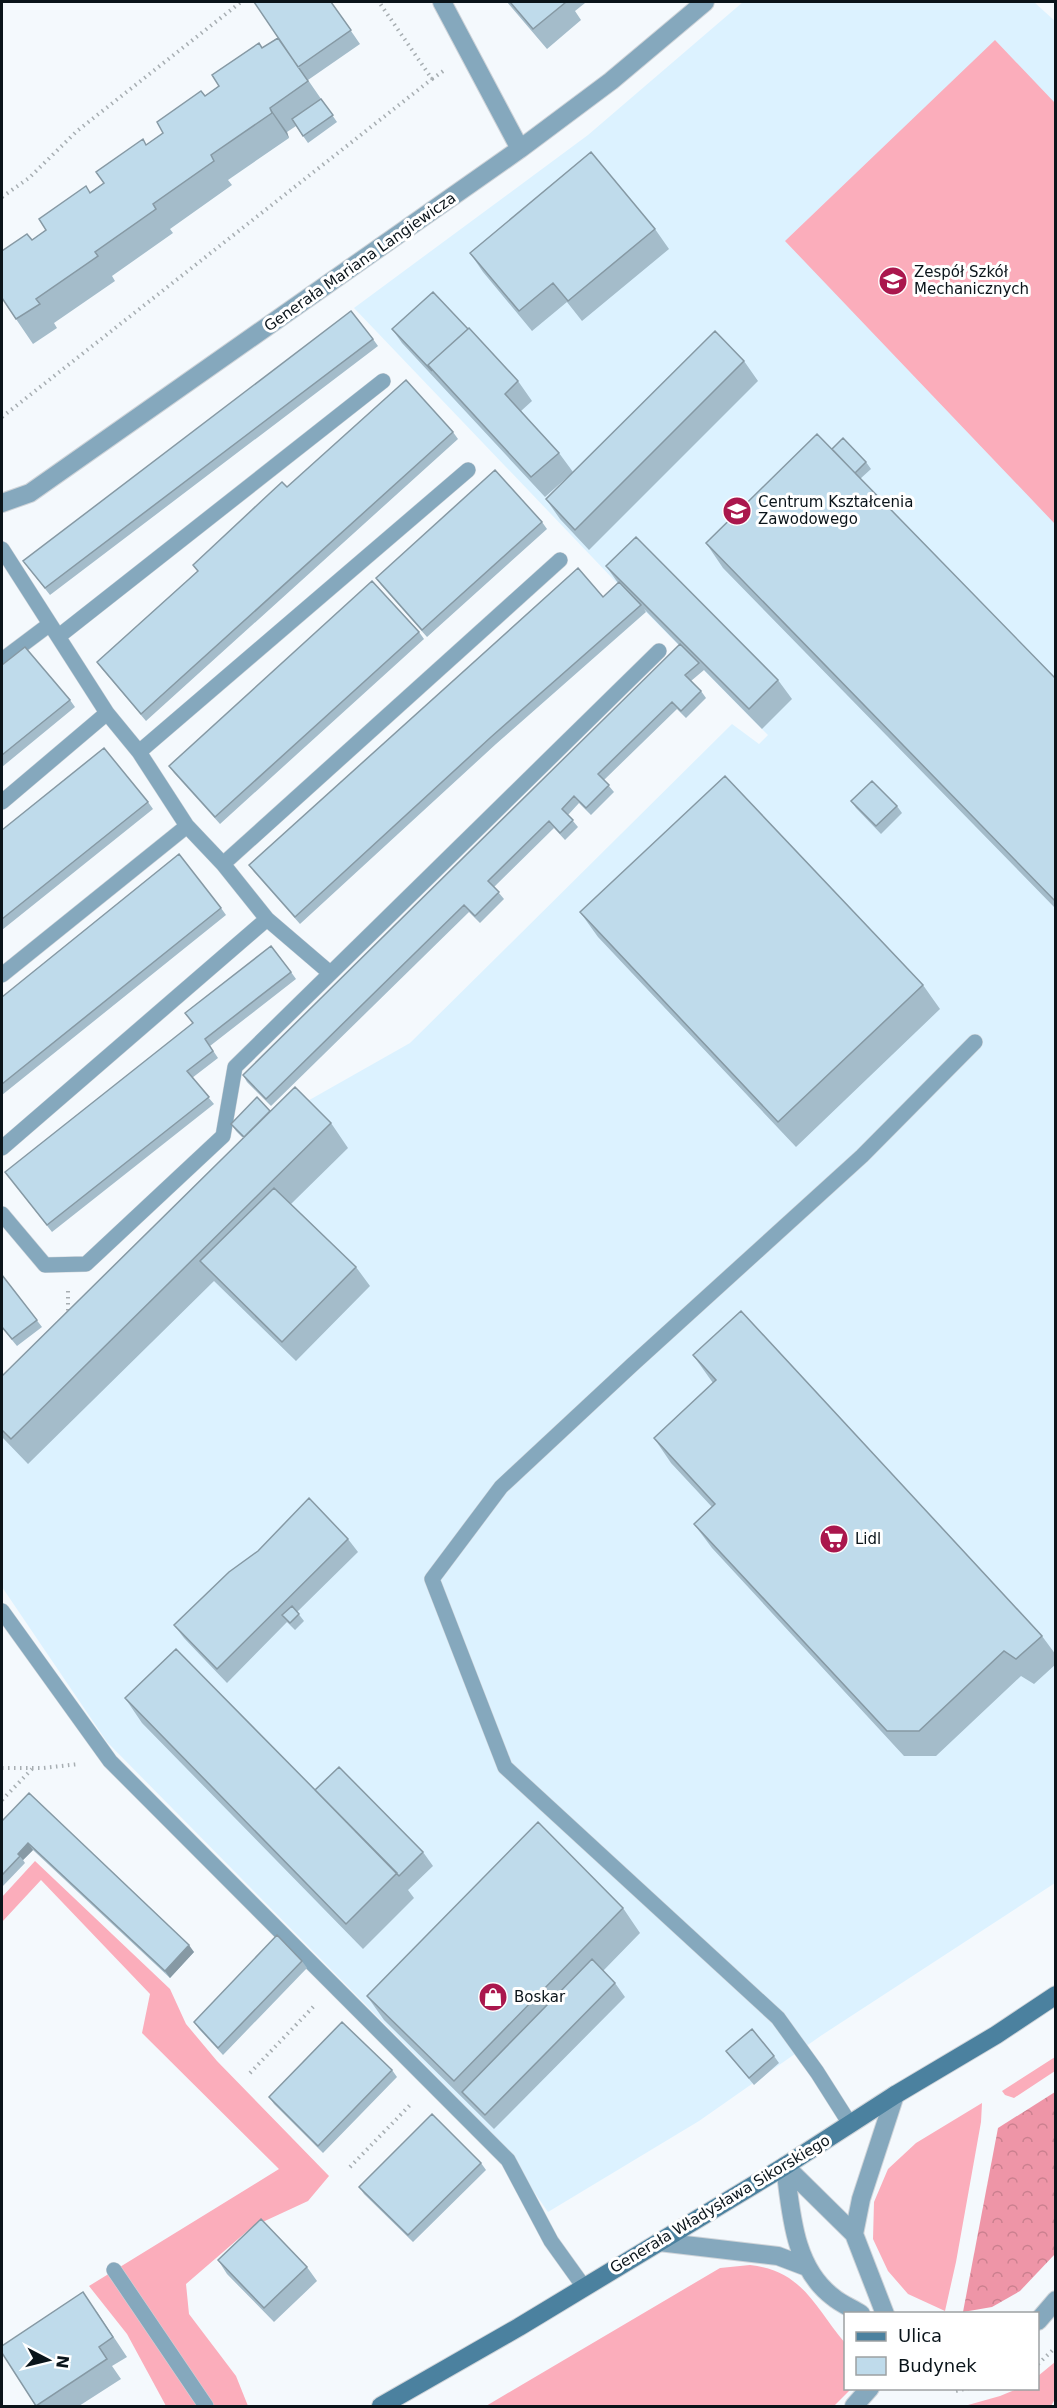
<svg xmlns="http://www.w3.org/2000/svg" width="1057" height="2408" font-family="'DejaVu Sans',sans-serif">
<defs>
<pattern id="forest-crowns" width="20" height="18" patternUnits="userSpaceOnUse" patternTransform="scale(1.5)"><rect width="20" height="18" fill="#ee95a7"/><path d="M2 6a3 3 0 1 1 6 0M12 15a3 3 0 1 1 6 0" fill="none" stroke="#cb808f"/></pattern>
</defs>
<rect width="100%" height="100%" fill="#f4f9fd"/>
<!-- built -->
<path fill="#dcf2ff" d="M743 2H1034L1056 22 1055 1883 822 2035 699 2121 548 2212 495 2136 107 1742 2 1587V1391L297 1107 410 1043 732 724 759 744 768 735 615 581 354 308 588 135Z"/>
<!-- grass -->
<path fill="#fbadbb" d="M995 40 1055 103V524L785 241Z
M35 1861 170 1989 186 2024 217 2061 329 2176 308 2201 252 2227 186 2284 189 2314 236 2376 248 2406H166L127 2334 89 2286 279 2169 142 2033 150 1994 41 1880 2 1922V1897Z
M1055 2057V2071L1014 2098 1005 2095 1002 2091Z
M982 2103 981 2122 956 2262 945 2311 908 2294 888 2271 873 2239 874 2202 888 2169 916 2143Z
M750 2265C803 2271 814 2306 845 2343L846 2388 851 2389 834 2406H486L720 2268Z
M1055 2362V2399L1051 2406H921L968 2405 1000 2396 1017 2389 1038 2388V2376Z"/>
<!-- forest -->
<path fill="url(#forest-crowns)" d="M1055 2092V2254L1020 2291 992 2307 963 2312 998 2128Z"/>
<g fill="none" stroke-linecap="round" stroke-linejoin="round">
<!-- lane casing -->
<g stroke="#cfd4d9" stroke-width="16">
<path id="lane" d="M2 549 107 713 139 752 187 826 223 864 267 919 330 973
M59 636 383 381
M2 660 50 624
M139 752 468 470
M2 802 107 713
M223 864 560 560
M2 975 187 826
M2 1148 267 919
M2 1214 45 1265 86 1264 223 1136 235 1067 659 651
M2 1611 110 1761 508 2160 551 2241 584 2287
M850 2124 817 2072 778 2018 505 1767 432 1579 501 1487 632 1365 862 1156 975 1042
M114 2270 206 2406"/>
</g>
<!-- street casing -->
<g stroke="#cfd4d9" stroke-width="20">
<path id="street" d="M442 2 520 149
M2 503 30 493 520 149 611 81 705 2
M785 2166 854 2234 885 2314
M785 2166C791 2211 793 2267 833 2297 841 2304 852 2308 861 2314
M854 2234 861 2199 895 2095
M659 2242 778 2256 807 2267
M1038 2321 1056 2300
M854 2406 870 2388"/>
</g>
<!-- secondary casing -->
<g stroke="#cfd4d9" stroke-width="20">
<path id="secondary" d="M381 2406 519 2327 785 2166 895 2095 996 2035 1056 1995"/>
</g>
<!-- path -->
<path stroke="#a7aeb2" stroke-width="4" stroke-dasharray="1.5 4.5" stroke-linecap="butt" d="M432 79 446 69
M2 197 29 178 77 131 241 2
M2 417 432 79 379 2
M68 1291V1313
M2 1768H43L79 1764
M2 1800 32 1769
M250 2073 315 2005
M350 2167 412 2103
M1038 2364 1056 2347
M956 2391 969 2388"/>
<!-- lane -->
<use href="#lane" stroke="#85a8bd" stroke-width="15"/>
<!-- street -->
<use href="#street" stroke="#85a8bd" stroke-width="18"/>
<!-- secondary -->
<use href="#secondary" stroke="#4b819f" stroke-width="18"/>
</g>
<!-- wall -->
<path fill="#a4bcca" d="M331 2 360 44 308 80 337 122 308 143 296 126 287 132 289 138 228 180 232 185 170 229 173 233 112 276 115 281 54 323 57 328 33 344 16 319 32 240 46 230 90 192 104 183 146 145 163 133 205 96 219 86 262 48Z
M507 2H585V3L575 11 581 20 547 49Z
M655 229 669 249 582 321 567 302 532 331 483 272 470 253Z
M392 329 518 381 532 401 521 411 559 453 573 472 545 497 402 343Z
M373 339 378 346 50 595 23 561Z
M744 361 758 381 589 550 560 519 546 499Z
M453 432 458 439 146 721 102 669 97 662 198 571 287 487Z
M832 449 866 462 871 469 860 479 1056 679V909L723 568 706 543Z
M542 522 547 529 427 637 381 585 376 578Z
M606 566 778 680 792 699 762 729 704 670 691 681 701 691 706 698 686 718 677 709 604 780 614 792 591 815 579 803 568 815 578 827 565 840 554 828 494 887 504 899 480 923 469 912 271 1106 247 1082 243 1075 679 645 644 609 646 612 496 744 300 924 254 872 249 865 603 597 618 583Z
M419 632 424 639 220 824 174 773 169 766Z
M2 665 70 700 75 707 2 767Z
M851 801 897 806 902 813 881 834 856 808Z
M148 802 153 809 2 930V830Z
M221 908 226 915 2 1095V997Z
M580 912 923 985 940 1009 796 1147 598 937Z
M291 972 296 979 210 1046 218 1058 192 1078 214 1104 52 1232 5 1172Z
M271 1111 331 1123 348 1148 291 1204 356 1267 370 1286 296 1361 214 1281 28 1464 2 1437V1376L243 1138 236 1131 231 1124Z
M2 1275 42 1327 17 1346 2 1328Z
M693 1355 1042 1636 1056 1655V1664L1034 1684 1021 1676 936 1756H904L712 1548 694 1524 712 1507 671 1463 654 1438 713 1383Z
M348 1539 358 1552 297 1612 304 1621 295 1630 287 1622 227 1683 184 1638 174 1625 258 1551Z
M125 1698 315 1790 423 1852 433 1866 408 1890 414 1898 363 1949 142 1723Z
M2 1821 194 1952 170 1978 33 1850 23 1860 25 1863 2 1887Z
M623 1908 640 1933 603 1971 615 1983 625 1997 494 2129 384 2020 367 1996Z
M302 1961 307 1968 223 2055 199 2029 194 2022Z
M726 2051 774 2056 779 2063 754 2085Z
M392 2070 397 2077 323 2153 274 2104 269 2097Z
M481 2163 486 2170 413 2242 364 2194 359 2187Z
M218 2260 307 2267 317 2281 274 2322 227 2274Z
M97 2312 127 2357 112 2366 121 2379 79 2406H36Z"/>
<!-- shaded-wall -->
<path fill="#8699a4" d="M270 108 287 132 289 138 272 113Z
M28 1843 33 1850 23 1860 18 1854Z
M189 1945 194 1952 170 1978 165 1971Z"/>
<!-- building -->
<path fill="#bfdbeb" stroke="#8699a4" stroke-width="1.5" d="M254 2H331L351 30 298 67Z
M510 2H566L533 29Z
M278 38 308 81 270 108 272 113 211 155 214 161 153 204 156 209 95 252 98 256 36 299 40 304 16 319 2 298V251L27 234 32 240 46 230 39 219 86 186 90 193 104 183 96 172 143 139 146 145 163 133 157 122 201 91 205 96 219 86 212 75 259 43 262 48Z
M321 99 333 115 303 136 292 119Z
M591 152 655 229 568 301 553 283 519 311 470 253Z
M433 292 468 329 428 365 432 371 392 329Z
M351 311 373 339 45 588 23 561Z
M469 328 518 381 505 394 559 453 531 477 428 365Z
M715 331 744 361 575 530 546 499Z
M406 380 453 432 141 714 97 662 198 571 193 565 269 494 282 482 287 487Z
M817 434 1056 679V902L706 543Z
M843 438 866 462 855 473 832 449Z
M495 470 542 522 422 630 376 578Z
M636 537 778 680 749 709 606 566Z
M578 568 603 597 619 582 641 605 491 737 295 917 249 865Z
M372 581 419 632 215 817 169 766Z
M680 644 699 663 685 675 701 691 681 711 672 702 598 774 609 785 586 808 574 796 562 809 573 820 560 833 549 821 488 881 499 892 475 916 464 905 266 1099 243 1075Z
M25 647 70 700 2 755V665Z
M104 748 148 802 2 919V830Z
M725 776 923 985 778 1122 580 912Z
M872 781 897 806 876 826 851 801Z
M179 854 221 908 2 1084V997Z
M271 946 291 972 205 1039 213 1051 187 1071 209 1097 47 1225 5 1172 193 1023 185 1013Z
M295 1087 331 1123 11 1439 2 1430V1376Z
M257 1097 270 1111 244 1137 231 1124Z
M274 1188 356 1267 282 1342 200 1261Z
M2 1275 37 1320 12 1339 2 1327Z
M741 1311 1042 1636 1016 1659 1004 1651 919 1731H887L694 1524 715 1504 654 1438 716 1380 693 1355Z
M309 1498 348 1539 217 1669 174 1625 229 1572 258 1551Z
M292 1606 299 1614 290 1623 282 1615Z
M176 1649 397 1873 346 1924 125 1698Z
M339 1767 423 1852 399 1876 315 1790Z
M29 1793 189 1945 165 1971 28 1843 18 1854 20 1856 2 1875V1821Z
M538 1822 623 1908 454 2081 367 1996Z
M277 1935 302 1961 218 2048 194 2022Z
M592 1959 615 1983 485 2115 462 2092Z
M342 2022 392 2070 318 2146 269 2097Z
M752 2029 774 2056 749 2078 726 2051Z
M432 2114 481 2163 408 2235 359 2187Z
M261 2219 307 2267 264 2308 218 2260Z
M83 2292 113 2337 99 2347 107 2359 36 2406 2 2353V2346Z"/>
<!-- icons -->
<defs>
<g id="university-disc" transform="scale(1.5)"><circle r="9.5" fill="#aa174d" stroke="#fff"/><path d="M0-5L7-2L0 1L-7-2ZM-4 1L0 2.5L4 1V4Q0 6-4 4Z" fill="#fff"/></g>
<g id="supermarket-disc" transform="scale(1.5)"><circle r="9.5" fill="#aa174d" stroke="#fff"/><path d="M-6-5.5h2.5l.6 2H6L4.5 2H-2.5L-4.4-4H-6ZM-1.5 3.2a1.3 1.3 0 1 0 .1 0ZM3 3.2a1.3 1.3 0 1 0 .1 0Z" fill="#fff"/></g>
<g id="shop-disc" transform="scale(1.5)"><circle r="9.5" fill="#aa174d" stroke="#fff"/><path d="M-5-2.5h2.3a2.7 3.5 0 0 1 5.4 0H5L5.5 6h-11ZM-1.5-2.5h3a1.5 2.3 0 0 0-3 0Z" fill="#fff"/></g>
</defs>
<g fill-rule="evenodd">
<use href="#university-disc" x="893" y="281"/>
<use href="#university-disc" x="737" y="511"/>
<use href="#supermarket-disc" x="834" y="1539"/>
<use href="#shop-disc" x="493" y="1997"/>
</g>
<g text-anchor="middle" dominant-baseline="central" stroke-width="6" stroke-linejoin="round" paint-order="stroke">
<!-- street labels -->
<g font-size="15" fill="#0a141a" stroke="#fff">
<text transform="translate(360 262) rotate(-35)">Generała Mariana Langiewicza</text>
<text transform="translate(720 2204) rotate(-31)">Generała Władysława Sikorskiego</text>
</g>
<!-- poi labels -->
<g font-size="15" fill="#0a141a" stroke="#fff" text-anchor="start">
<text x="914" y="272">Zespół Szkół<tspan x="914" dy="17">Mechanicznych</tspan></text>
<text x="758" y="502">Centrum Kształcenia<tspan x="758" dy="17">Zawodowego</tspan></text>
<text x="855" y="1539">Lidl</text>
<text x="514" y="1997">Boskar</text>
</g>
</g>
<!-- border -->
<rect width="1057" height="2408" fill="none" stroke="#0a141a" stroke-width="6"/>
<!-- legend -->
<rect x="844" y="2312" width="195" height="78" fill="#ffffff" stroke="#9da1a3" stroke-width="1.5"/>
<rect x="856" y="2332" width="30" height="9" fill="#4b819f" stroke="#9da1a3" stroke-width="1.5"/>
<text x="898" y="2342" font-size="18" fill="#0a141a">Ulica</text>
<rect x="856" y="2357" width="30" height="18" fill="#bfdbeb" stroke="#9da1a3" stroke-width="1.5"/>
<text x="898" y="2372" font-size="18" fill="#0a141a">Budynek</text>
<!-- north arrow -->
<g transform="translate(48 2360) rotate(97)" stroke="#ffffff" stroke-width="4.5" paint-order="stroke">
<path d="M0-4.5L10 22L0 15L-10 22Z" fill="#0a141a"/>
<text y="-9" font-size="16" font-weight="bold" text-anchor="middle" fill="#0a141a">N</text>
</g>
</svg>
